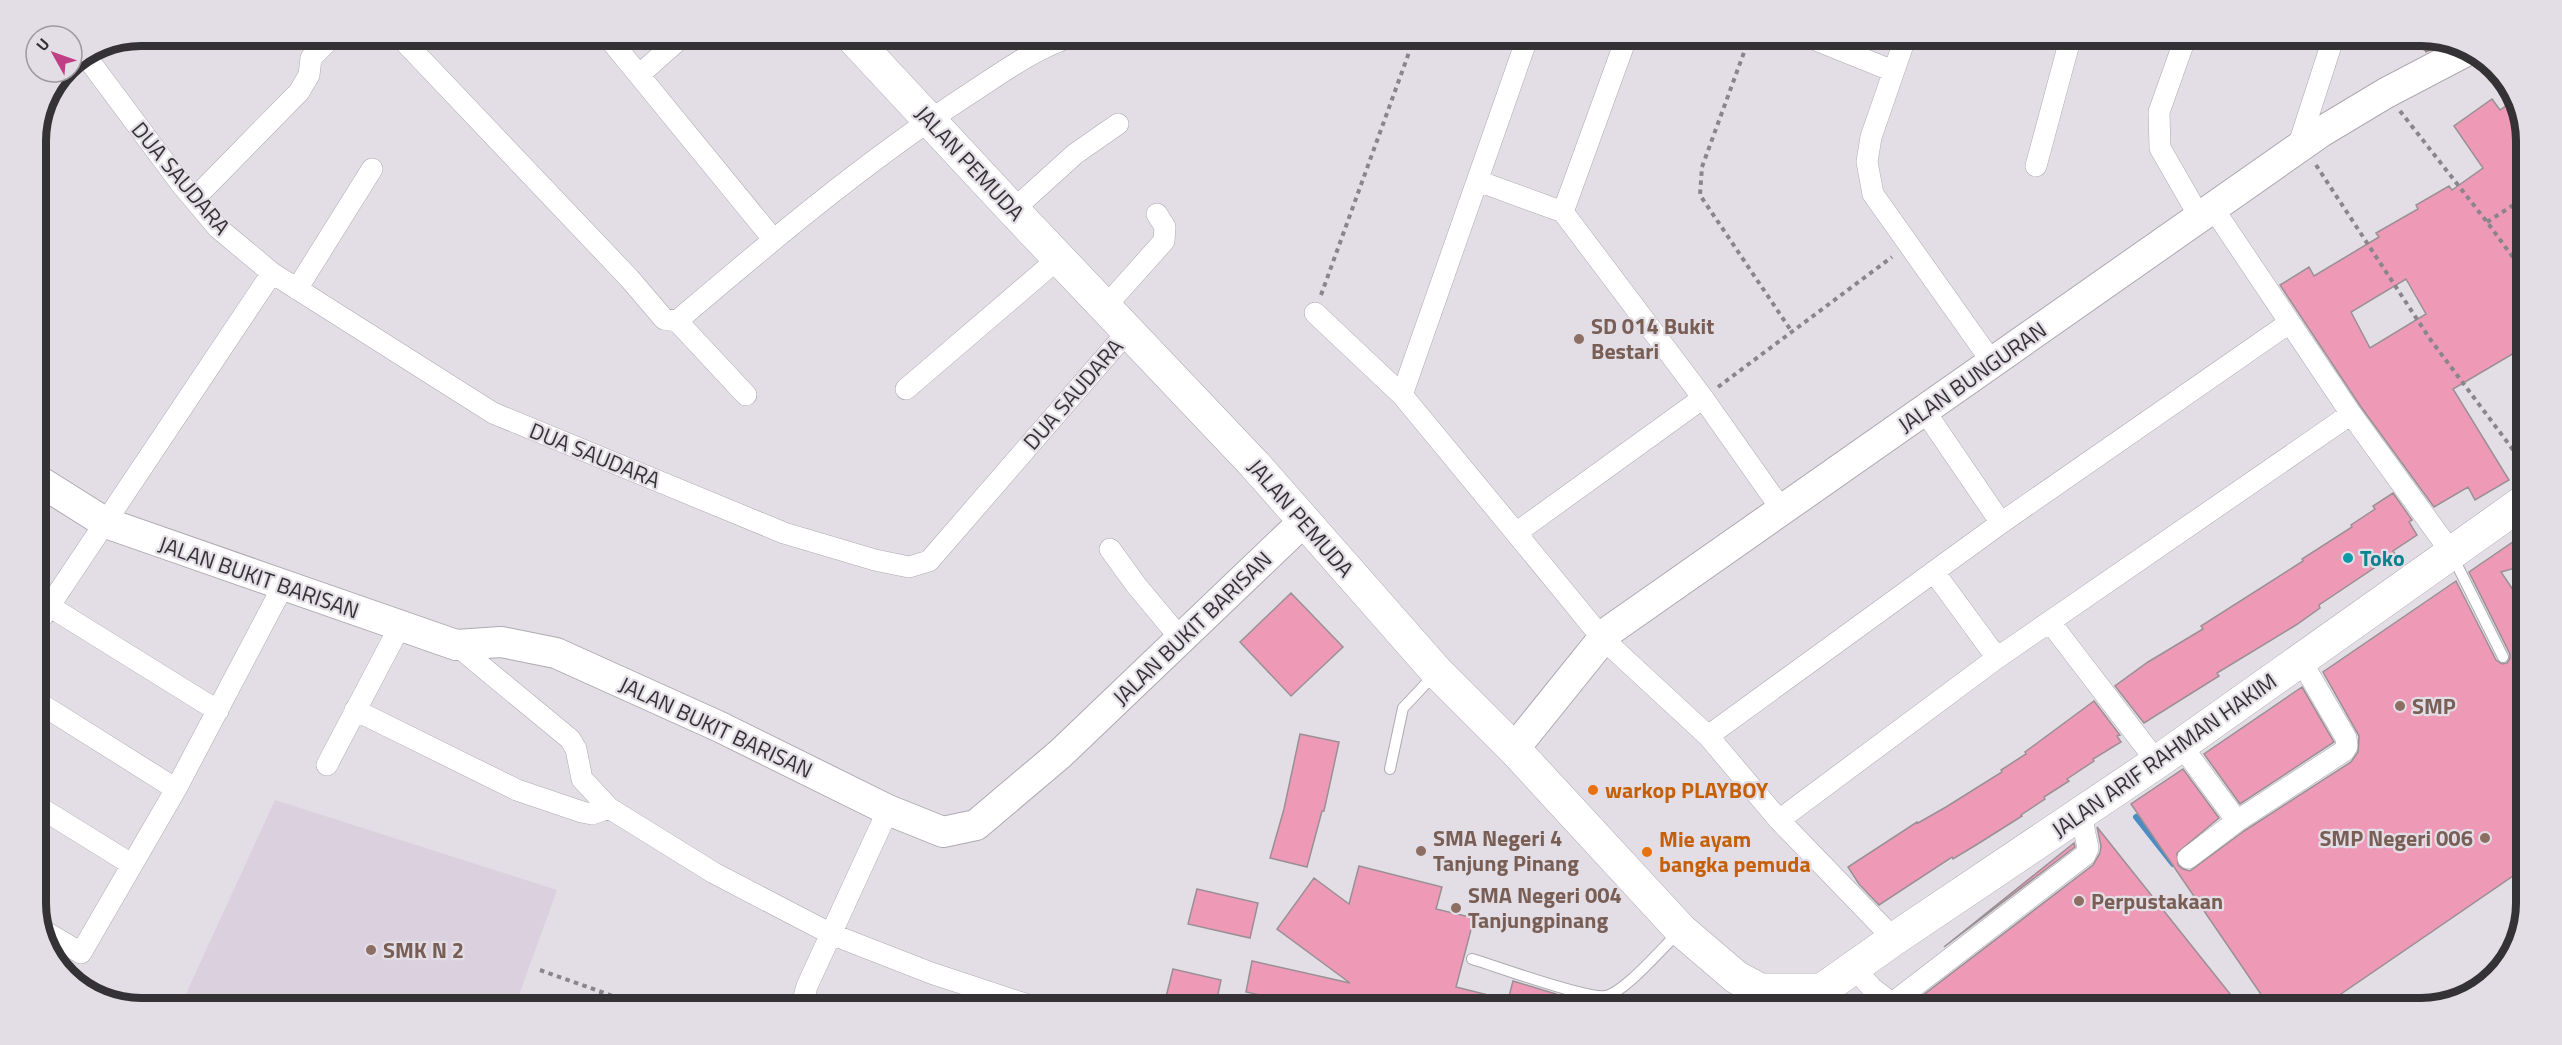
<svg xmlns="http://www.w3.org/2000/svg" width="2562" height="1045" font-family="'Titillium Web',sans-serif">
<rect width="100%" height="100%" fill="#e3dee6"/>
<!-- built -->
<path fill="#dad0de" d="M275 800 557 890 514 1009H179Z"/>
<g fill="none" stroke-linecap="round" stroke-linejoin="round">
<!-- stream -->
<path stroke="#4b8cc2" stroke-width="6" d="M2136 817 2173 864"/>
</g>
<!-- building -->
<path fill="#ee9ab7" stroke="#999093" stroke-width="1.5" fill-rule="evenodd" d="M2418 36H2420L2447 41 2426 52Z
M2492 99 2500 110 2514 100 2526 135V346L2453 389 2509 480 2475 500 2468 487 2434 507 2361 407 2280 285 2309 267 2314 276 2379 237 2376 233 2418 209 2416 205 2449 186 2452 190 2483 168 2454 126ZM2406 279 2426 314 2370 348 2351 312Z
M2393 493 2412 520 2409 522 2417 535 2393 551 2395 554 2319 605 2320 608 2296 625 2217 673 2219 676 2144 723 2115 686 2148 662 2203 629 2201 626 2303 561 2302 559 2352 527 2351 525 2375 509 2373 506Z
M2526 533V565L2501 572 2526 609V867L2319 1009H2271L2131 804 2183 769 2219 818 2177 853 2178 865 2183 869 2190 871 2244 831 2351 762 2358 752 2359 736 2323 672 2456 581 2496 660 2502 664 2507 663 2510 658V654L2469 572Z
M1291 593 1343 647 1291 696 1240 642Z
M2302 687 2334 742 2240 804 2204 754Z
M2094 701 2120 735 2117 736 2121 742 2093 759 2094 761 2067 779 2069 781 2044 797 2045 799 2021 815 2022 816 1976 845 1953 859 1952 857 1879 905 1859 884 1848 867 1917 822 1918 823 1946 807 2002 772 2001 770 2026 754 2025 752Z
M1300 734 1339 742 1324 811H1322L1307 867 1270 858 1284 809Z
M2097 827 2242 1009H1931L1922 996 2093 865 2100 853 2101 846Z
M2074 843 2075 847 1944 947Z
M1359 866 1442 887 1436 909 1474 918 1456 987 1508 1000 1513 981 1556 994 1552 1009H1465L1425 1000 1422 1009H1325L1246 992 1252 961 1350 983 1277 929 1314 878 1349 904Z
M1197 889 1258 903 1250 938 1188 924Z
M1173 969 1221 980 1215 1008 1166 997Z"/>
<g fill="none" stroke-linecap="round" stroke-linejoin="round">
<!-- lane casing -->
<g stroke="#aea9b1" stroke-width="12">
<path id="lane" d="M2452 555 2503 657
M1390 769 1403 708 1434 675
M1472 959C1496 966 1588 1000 1606 996 1626 991 1663 947 1679 932"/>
</g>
<!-- street casing -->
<g stroke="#aea9b1" stroke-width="22">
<path id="street" d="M399 36 629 278 664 319 677 321C771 241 866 161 969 94 1003 72 1035 48 1073 36
M607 36 773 239
M1806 36 1893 71
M1906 36 1871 137 1867 162 1873 194 1992 362
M2186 36 2159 112 2160 148 2199 216
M85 55 181 184 218 228 272 273 493 413 784 533 875 560 909 567 929 561 1129 330
M639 75 683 36
M2298 147 2334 36
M2036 166 2071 36
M1478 181 1563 212 1627 36
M194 199 299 92 309 75 311 58 333 36
M2213 208 2351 414 2451 552
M1013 210 1075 154 1118 124
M1563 212 1703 398 1782 510
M297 289 372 169
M1105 307 1164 241 1165 227 1157 214
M1315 313 1402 395 1516 533 1703 398
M677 321 746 395
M906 389 1059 258
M1402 395 1528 36
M1924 410 2001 523
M1516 533 1602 638 1708 736 1779 820 1894 939
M1110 549 1136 585 1181 639
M1934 572 1997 658
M49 606 218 711
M2050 622 2157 762
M36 626 272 273
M456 645 570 739 576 749 582 779 609 808 714 873 831 934 931 973 1040 1009
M36 701 176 789
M355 710 517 790 582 812 592 814 609 808
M1708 736 2001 523 2289 323
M2181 745 2237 821
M327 765 400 626
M36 805 131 864
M1779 820 1997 658 2351 414
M2188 858 2237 821 2344 751 2347 746 2346 738 2300 659
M44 931 81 953 176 789 283 586
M1855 969 1872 988 1899 1009
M1891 1004 2085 855 2088 848 2081 815
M801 1009 807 986 888 810"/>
</g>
<!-- secondary casing -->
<g stroke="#aea9b1" stroke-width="32">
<path id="secondary" d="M36 479 106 523 456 645 501 642 556 653 720 727 888 810 943 832 976 825 1060 754 1304 521
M1514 749 1609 631 2321 132 2386 93 2468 50"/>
</g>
<!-- primary casing -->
<g stroke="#aea9b1" stroke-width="34">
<path id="primary" d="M851 36 1013 210 1255 465 1437 672 1514 749 1681 930 1736 977 1760 990H1822
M1805 1005 1822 990 1894 939 2157 762 2526 500"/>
</g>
<!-- path -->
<path stroke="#89858a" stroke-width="4" stroke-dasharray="4.5 4.5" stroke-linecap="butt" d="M1750 36 1702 167 1700 195 1792 332
M2400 111 2487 222 2526 275
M2316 165 2430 339 2526 467
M2487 222 2526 197
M1321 295 1415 36
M1718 387 1892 257
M540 970 649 1009
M601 992V1009"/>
<!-- lane -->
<use href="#lane" stroke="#fff" stroke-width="10"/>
<!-- street -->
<use href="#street" stroke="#fff" stroke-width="21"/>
<!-- secondary -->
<use href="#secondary" stroke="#fff" stroke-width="30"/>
<!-- primary -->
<use href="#primary" stroke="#fff" stroke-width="33"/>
</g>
<!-- markers -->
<g fill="#8d6e63" stroke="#e3dee6" stroke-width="2">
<circle cx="1579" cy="339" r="6"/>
<circle cx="2400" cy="706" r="6"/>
<circle cx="2485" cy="838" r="6"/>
<circle cx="1421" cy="851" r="6"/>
<circle cx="2079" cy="901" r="6"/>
<circle cx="1456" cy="908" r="6"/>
<circle cx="371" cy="950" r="6"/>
</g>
<circle fill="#0f9aa8" stroke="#e3dee6" stroke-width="2" cx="2348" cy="558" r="6"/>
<g fill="#e8710a" stroke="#e3dee6" stroke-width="2">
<circle cx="1593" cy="790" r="6"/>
<circle cx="1647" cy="852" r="6"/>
</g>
<g text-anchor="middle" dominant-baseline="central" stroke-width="4.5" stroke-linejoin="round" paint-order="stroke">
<!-- street labels -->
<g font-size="22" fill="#353235" stroke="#e3dee6">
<text transform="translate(970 163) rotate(47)">JALAN PEMUDA</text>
<text transform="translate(181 178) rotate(50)">DUA SAUDARA</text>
<text transform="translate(1972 377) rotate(-35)">JALAN BUNGURAN</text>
<text transform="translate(1073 394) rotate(-49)">DUA SAUDARA</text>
<text transform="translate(595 455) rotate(22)">DUA SAUDARA</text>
<text transform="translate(1301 518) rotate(49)">JALAN PEMUDA</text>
<text transform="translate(259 577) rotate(19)">JALAN BUKIT BARISAN</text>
<text transform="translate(1192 628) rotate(-44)">JALAN BUKIT BARISAN</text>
<text transform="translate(716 727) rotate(25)">JALAN BUKIT BARISAN</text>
<text transform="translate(2164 755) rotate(-35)">JALAN ARIF RAHMAN HAKIM</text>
</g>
<!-- education labels -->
<g font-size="22" font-weight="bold" fill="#785e54" stroke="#e3dee6" text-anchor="start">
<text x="1591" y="326">SD 014 Bukit<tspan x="1591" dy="25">Bestari</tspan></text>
<text x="2412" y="706">SMP</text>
<text x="1433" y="838">SMA Negeri 4<tspan x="1433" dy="25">Tanjung Pinang</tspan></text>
<text x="2473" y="838" text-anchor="end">SMP Negeri 006</text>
<text x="1468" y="895">SMA Negeri 004<tspan x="1468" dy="25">Tanjungpinang</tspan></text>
<text x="2091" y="901">Perpustakaan</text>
<text x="383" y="950">SMK N 2</text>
</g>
<!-- culture labels -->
<g font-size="22" font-weight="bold" fill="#0d838f" stroke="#e3dee6" text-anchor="start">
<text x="2360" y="558">Toko</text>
</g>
<!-- food labels -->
<g font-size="22" font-weight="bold" fill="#c56008" stroke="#e3dee6" text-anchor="start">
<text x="1605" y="790">warkop PLAYBOY</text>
<text x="1659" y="839">Mie ayam<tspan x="1659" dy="25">bangka pemuda</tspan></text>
</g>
</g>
<!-- crop -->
<path d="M0 0H2562V1045H0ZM141 46H2421A95 95 0 0 1 2516 141V903A95 95 0 0 1 2421 998H141A95 95 0 0 1 46 903V141A95 95 0 0 1 141 46Z" fill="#e3dee6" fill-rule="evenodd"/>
<path fill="none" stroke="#353235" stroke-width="8" d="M141 46H2421A95 95 0 0 1 2516 141V903A95 95 0 0 1 2421 998H141A95 95 0 0 1 46 903V141A95 95 0 0 1 141 46Z"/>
<!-- north arrow -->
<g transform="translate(54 54) rotate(310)"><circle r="28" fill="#e3dee6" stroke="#9d999f" stroke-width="1.5"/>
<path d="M0-4.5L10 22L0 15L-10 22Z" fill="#c03e85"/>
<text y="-9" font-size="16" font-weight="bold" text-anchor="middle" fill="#353235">U</text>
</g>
</svg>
